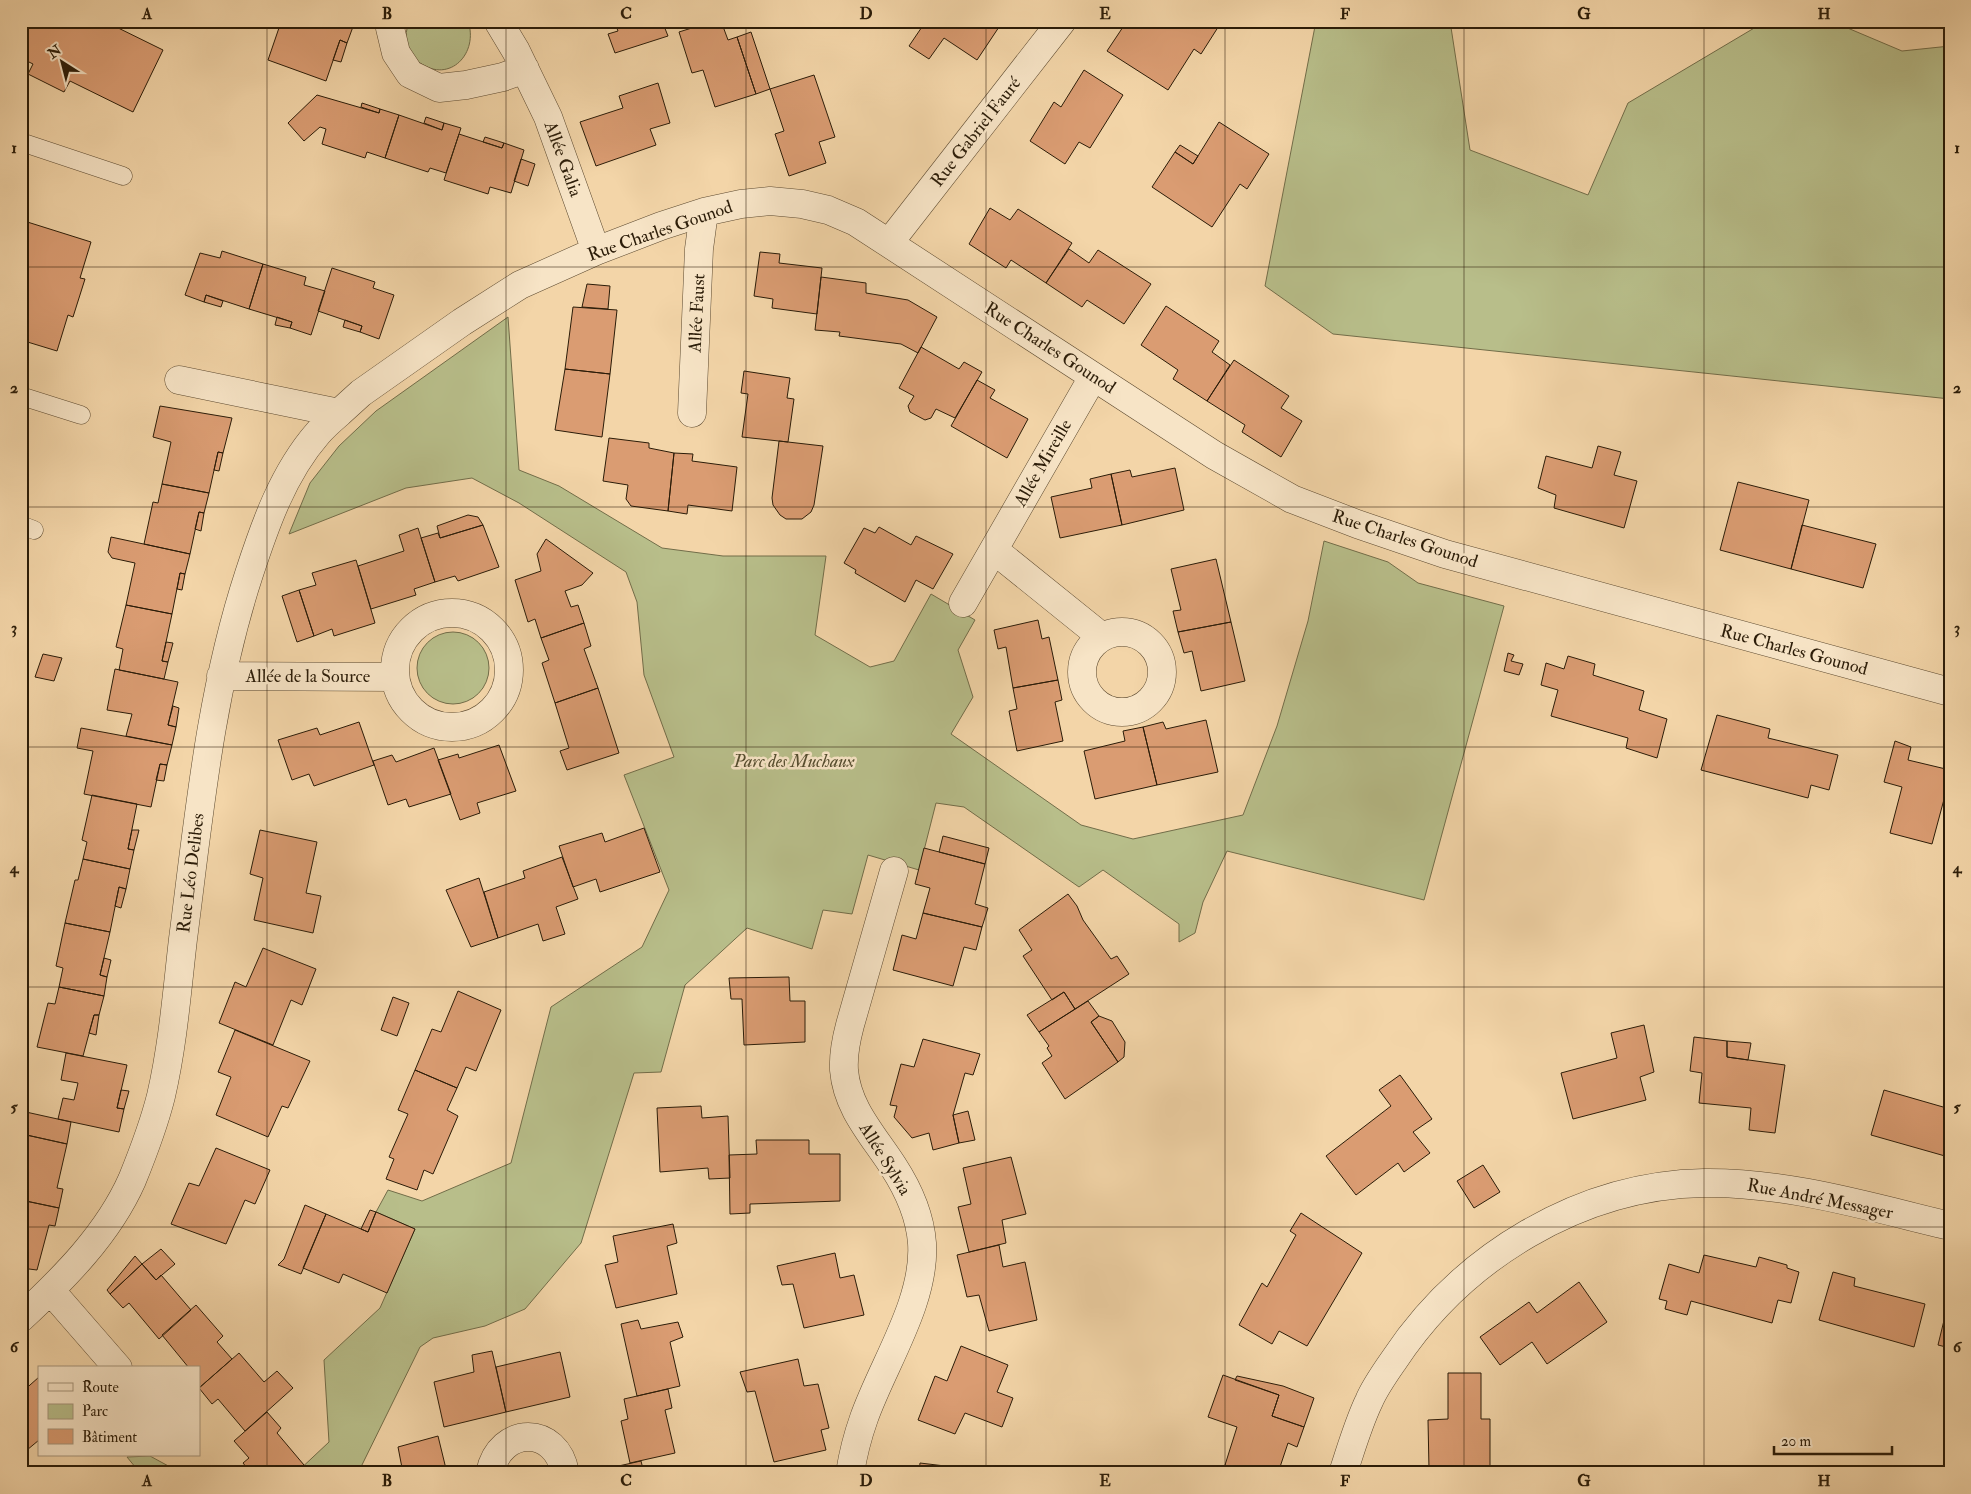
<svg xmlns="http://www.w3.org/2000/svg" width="1971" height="1494" font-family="'IM FELL Double Pica',serif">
<rect width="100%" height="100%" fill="#f3d5a8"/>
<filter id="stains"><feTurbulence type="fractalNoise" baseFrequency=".004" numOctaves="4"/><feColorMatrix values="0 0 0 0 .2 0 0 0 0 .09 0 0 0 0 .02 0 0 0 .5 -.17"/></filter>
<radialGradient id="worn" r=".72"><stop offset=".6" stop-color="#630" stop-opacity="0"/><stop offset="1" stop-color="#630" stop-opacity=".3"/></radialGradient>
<!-- green -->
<path fill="#b8be8a" stroke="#726d49" d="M410 21H468C479 53 450 84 420 63 416 60 414 55 411 51 404 42 405 31 410 21Z
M1316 21H1450L1470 150 1588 195 1628 103 1766 21H1831L1902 51 1950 46V399L1333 334 1265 286Z
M508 317 519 470 559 486 662 548 723 556H826L815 635 870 667 894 661 931 594 975 620 958 650 973 697 951 734 1081 825 1133 839 1243 815 1277 726 1308 621 1324 541 1388 562 1418 583 1504 606 1424 900 1227 851 1203 902 1195 933 1179 942V924L1103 870 1079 887 964 807 936 803 919 870 868 855 852 914 823 910 812 949 747 928 685 985 661 1072 634 1073 581 1243 525 1309 485 1326 433 1338 420 1347 358 1473H296L329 1442 324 1360 380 1308 415 1229 376 1212 388 1190 422 1201 511 1163 551 1007 642 947 669 890 624 775 674 757 644 675 637 602 626 572 519 503 472 478 406 488 289 534 310 483 339 446 376 411Z
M417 668a36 36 0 1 1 72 0a36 36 0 1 1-72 0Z
M150 1456 172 1468 177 1473H140L127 1457Z"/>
<!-- building -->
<path fill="#da9c72" stroke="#2b1c08" d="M21 21H104L163 50 133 112 70 81 64 92 28 74 33 64 21 58Z
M287 21H347L354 24 347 43 340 40 326 81 268 60 281 22 286 24Z
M614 21H662L668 36 615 53 608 34 618 31Z
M714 21H721L728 40 737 37 756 94 715 107 703 70 692 73 679 32Z
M926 21H1003L977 60 944 38 929 59 909 46Z
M1127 21H1138L1147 28 1151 21H1222L1201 54 1194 49 1168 90 1107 51Z
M1138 21H1151L1147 28Z
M751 32 770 89 756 94 737 37Z
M340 40 347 43 341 62 333 60Z
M1084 70 1123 95 1090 148 1079 142 1065 164 1030 141 1054 102 1061 107Z
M814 75 835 137 819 142 826 163 789 176 775 134 784 131 770 89Z
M658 83 670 123 650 129 656 145 596 166 580 122 623 108 619 96Z
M317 95 379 113 380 109 399 115 385 158 367 152 365 158 322 144 326 129 320 127 304 141 288 123Z
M362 103 380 109 379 113 361 107Z
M399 115 442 130 444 123 461 128 446 173 430 168 428 172 385 158Z
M426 117 444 123 442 130 424 123Z
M1219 122 1269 154 1247 189 1240 184 1212 227 1152 187 1175 152 1193 164Z
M459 134 502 148 504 143 524 150 511 193 490 187 488 194 444 180Z
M485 137 504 143 502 148 483 142Z
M1180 145 1198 156 1193 164 1175 152Z
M521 159 535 164 528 186 514 181Z
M990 208 1010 220 1018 209 1072 243 1046 283 1011 260 1006 268 969 244Z
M21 220 91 242 80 278 85 279 73 317 68 315 57 351 21 340Z
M1069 249 1089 263 1098 250 1151 284 1124 324 1087 300 1082 307 1046 283Z
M222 251 263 264 249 309 206 295 204 302 185 295 200 253 220 258Z
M760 252 780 254 779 263 822 268 817 314 772 308 773 299 754 296Z
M263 264 306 277 304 285 325 291 311 335 290 328 292 322 249 309Z
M332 268 375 282 373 288 394 295 379 339 360 332 362 326 318 311Z
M821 277 866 283V293L908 300 937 317 918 353 901 344 839 336 840 332 815 330Z
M587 284 610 286 608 309 582 307Z
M206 295 223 301 221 307 204 302Z
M1166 306 1219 341 1212 352 1230 365 1207 401 1173 379 1178 370 1141 345Z
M573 307 617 310 610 374 565 369Z
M277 317 292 322 290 328 275 325Z
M345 320 362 326 360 332 343 327Z
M921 347 959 369 964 362 982 372 955 418 936 409 931 418 925 420 910 412 908 406 914 396 899 388Z
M1234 360 1289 396 1281 408 1302 421 1281 457 1242 432 1245 425 1207 401Z
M565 369 610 374 602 437 555 430Z
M744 371 790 378 787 398 794 399 788 442 742 437 748 394 741 393Z
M977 380 995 390 990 398 1028 419 1007 458 951 426Z
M160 406 232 418 223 453 218 452 209 493 162 484 171 442 153 437Z
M609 438 649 443V448L674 453 668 511 631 506 626 499 628 485 603 481Z
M779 441 823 446 814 505 811 512 802 519H786L780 515 773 505 772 498Z
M1598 446 1621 452 1614 475 1637 481 1624 528 1554 508 1556 495 1538 488 1546 456 1592 468Z
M218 452 223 453 219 471 214 470Z
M674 453 693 454 692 461 737 467 732 511 688 505 687 514 668 511Z
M1175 468 1184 510 1122 525 1111 474 1130 470 1132 477Z
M1111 474 1122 525 1060 538 1051 497 1092 488 1090 479Z
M1738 482 1809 500 1791 569 1720 550Z
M162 484 209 493 204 513 199 512 190 554 144 544 153 502 158 503Z
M199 512 204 513 201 531 195 529Z
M468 515 478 517 483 525 440 538 437 526Z
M483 525 499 567 458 581 455 576 435 582 421 538 438 533 440 538Z
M1802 525 1876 544 1863 588 1791 569Z
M879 527 911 545 916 536 953 554 933 589 916 580 905 602 855 573 856 570 844 563 864 528 875 533Z
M418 528 435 582 414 589 416 595 371 609 358 566 404 551 399 535Z
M111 537 190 554 185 574 180 573 172 614 126 605 135 563 112 558 108 552Z
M546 539 593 573 582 585 565 591 571 607 578 605 584 623 541 638 535 619 528 622 515 580 541 571 537 554Z
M1216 559 1231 622 1178 632 1173 611 1181 610 1171 569Z
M356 560 375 623 334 636 332 629 314 636 299 590 316 585 312 573Z
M180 573 185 574 182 590 177 589Z
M299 590 314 636 297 642 282 596Z
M126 605 172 614 162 661 168 662 164 679 119 670 123 649 116 647Z
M1038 620 1042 639 1049 637 1058 680 1013 688 1006 647 998 649 994 630Z
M1231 622 1245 681 1201 691 1192 651 1184 653 1178 632Z
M584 623 591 646 584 649 598 688 555 703 542 663 549 660 541 638Z
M166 642 173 643 168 662 162 661Z
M1508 653 1514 655 1511 661 1523 664 1519 675 1504 671Z
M43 654 62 658 54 681 35 677Z
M1568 656 1595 664 1593 675 1644 691 1639 710 1667 719 1657 758 1626 748 1628 738 1551 716 1558 690 1541 685 1546 663 1564 669Z
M115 669 178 682 168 725 176 727 172 745 126 736 132 714 107 710Z
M1058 680 1062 700 1055 702 1063 741 1017 751 1009 711 1017 709 1013 688Z
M598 688 619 753 567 770 560 751 569 748 555 703Z
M173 706 179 708 176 727 168 725Z
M1717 715 1770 729 1768 738 1838 755 1829 790 1811 785 1808 798 1701 770Z
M1206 720 1218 772 1157 785 1143 727 1163 722 1166 729Z
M359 722 374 765 314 786 309 774 292 780 278 740 317 728 320 735Z
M1143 727 1157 785 1095 799 1084 751 1125 741 1123 731Z
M81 728 172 745 167 765 160 764 151 807 84 794 93 751 77 748Z
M1895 741 1911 747 1908 760 1950 770V777L1932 844 1890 833 1902 787 1884 782Z
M499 745 516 791 477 803 480 813 460 820 438 760 458 754 459 758Z
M434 748 451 794 409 807 406 799 388 805 373 761 392 755 396 762Z
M160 764 167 765 164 781 156 780Z
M92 795 137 804 128 849 134 850 130 869 83 859 87 842 82 840Z
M644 828 660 872 600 892 596 879 573 887 559 846 602 833 605 842Z
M132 830H139L134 850 128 849Z
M260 830 317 842 306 893 321 896 313 933 254 920 263 878 250 874Z
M943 836 989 848 985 864 939 852Z
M924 848 985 864 975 904 988 908 982 927 923 913 930 888 915 884Z
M562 857 578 899 556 907 565 934 543 941 538 924 498 938 484 892 525 878 523 871Z
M83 859 130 869 126 889 119 887 110 932 65 923 75 880H78Z
M479 878 498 938 471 947 446 890Z
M119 887 126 889 121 908 115 906Z
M1068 894 1077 906 1083 920 1111 959 1117 956 1129 974 1075 1009 1064 992 1052 1000 1023 956 1032 950 1019 930Z
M923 913 982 927 976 950 964 947 953 986 893 970 902 935 916 939Z
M65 923 110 932 100 975 107 977 104 996 59 987 63 968 56 966Z
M263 948 316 969 302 1005 291 1000 273 1045 219 1023 235 982 246 987Z
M104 958 111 960 107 977 100 975Z
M789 977 790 1001H805V1042L744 1045 742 999H731L729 978Z
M59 987 104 996 99 1015H94L83 1056 37 1047 48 1003 55 1004Z
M458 991 501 1010 476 1071 466 1067 457 1088 415 1070 432 1029 441 1032Z
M1064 992 1075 1009 1039 1032 1027 1015Z
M393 997 409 1003 397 1036 381 1030Z
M1088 1001 1099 1016 1091 1022 1118 1062 1065 1099 1042 1063 1052 1056 1047 1048 1049 1046 1039 1032Z
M94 1015H99L96 1035 89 1033Z
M1099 1016 1112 1021 1125 1042 1124 1057 1118 1062 1091 1022Z
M1644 1025 1654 1072 1640 1077 1646 1100 1573 1119 1561 1073 1617 1058 1611 1033Z
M235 1030 310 1061 288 1108 282 1106 268 1137 216 1115 231 1077 218 1072Z
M1694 1037 1727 1041V1057L1785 1065 1775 1133 1749 1130 1751 1108 1699 1103 1702 1073 1690 1071Z
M923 1039 980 1054 973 1075 965 1073 953 1115 959 1143 933 1150 929 1133 912 1138 894 1117 897 1106 890 1105 901 1064 914 1067Z
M1727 1041 1751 1043 1748 1060 1727 1057Z
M66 1053 127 1065 117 1108 124 1109 119 1132 58 1119 63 1098 74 1100 78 1083 61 1080Z
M415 1070 457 1088 447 1110 458 1116 433 1174 424 1170 417 1190 386 1179 394 1159 389 1157 408 1114 398 1110Z
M1400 1075 1432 1119 1413 1132 1430 1153 1404 1172 1398 1163 1356 1195 1326 1156 1391 1106 1379 1090Z
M121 1090 129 1091 124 1109 117 1108Z
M1884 1090 1950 1109V1137L1945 1156 1871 1135Z
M701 1106 702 1118 728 1116 730 1178 709 1179 708 1168 660 1172 657 1108Z
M968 1111 975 1140 959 1143 953 1115Z
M26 1112 71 1122 67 1144 22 1134Z
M22 1134 67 1144 57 1188 63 1189 59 1208 21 1200Z
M1950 1137V1158L1945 1156Z
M756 1140H809V1154H840V1201L750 1204V1213L730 1214 729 1155 757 1154Z
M216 1148 270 1170 255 1204 245 1200 226 1244 171 1224 189 1183 199 1186Z
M1011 1157 1026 1214 1002 1220 1006 1243 969 1252 958 1207 971 1204 963 1168Z
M1483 1165 1500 1192 1474 1208 1457 1181Z
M21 1200 59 1208 55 1226 49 1225 37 1270 21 1268Z
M305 1205 326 1214 301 1274 278 1265 284 1259Z
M370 1210 376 1212 368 1232 361 1229Z
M376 1212 415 1229 387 1293 343 1274 339 1283 303 1268 326 1214 368 1232Z
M1301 1213 1362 1253 1307 1346 1279 1331 1272 1344 1239 1325 1262 1283 1267 1287 1296 1235 1290 1231Z
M673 1224 677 1243 667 1246 677 1294 616 1308 605 1265 618 1262 613 1236Z
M999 1245 1003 1267 1025 1262 1037 1320 989 1331 979 1295 967 1297 957 1255Z
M161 1249 175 1264 156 1280 142 1264Z
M835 1253 840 1278 854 1275 864 1315 804 1328 793 1284 782 1285 777 1266Z
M1704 1255 1756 1267 1759 1257 1787 1265V1268L1799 1272 1791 1303 1778 1300 1772 1323 1691 1301 1687 1315 1665 1309 1667 1301 1659 1299 1669 1264 1699 1273Z
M135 1256 142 1264 110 1294 107 1290Z
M142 1264 156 1280 161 1275 191 1310 159 1339 129 1303 123 1308 110 1294Z
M1833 1272 1855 1278 1854 1286 1925 1304 1914 1347 1819 1320Z
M1579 1282 1607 1322 1547 1364 1532 1342 1500 1365 1480 1337 1529 1302 1537 1313Z
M196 1305 223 1336 217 1342 232 1359 199 1388V1368H189L162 1335Z
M1947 1308 1950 1309V1348L1938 1345Z
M638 1320 641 1329 678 1322 683 1337 670 1342 680 1386 637 1396 621 1324Z
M961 1346 1008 1365 997 1392 1013 1398 1002 1427 965 1413 955 1434 918 1420 935 1376 947 1381Z
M492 1351 506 1412 444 1427 434 1382 474 1372 472 1355Z
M560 1352 570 1397 506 1412 496 1367Z
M239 1353 264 1382 277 1371 293 1388 245 1431 218 1399 212 1404 199 1388Z
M798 1359 804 1386 818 1384 829 1428 821 1430 826 1450 774 1462 755 1391 747 1392 740 1372Z
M1448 1373H1481V1419H1490V1469H1429L1428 1420 1448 1419Z
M1223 1375 1279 1395 1272 1416 1304 1427 1297 1447 1288 1443 1278 1473H1246L1225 1465 1237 1427 1208 1417Z
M1237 1376 1283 1386 1314 1398 1304 1427 1272 1416 1279 1395 1235 1380Z
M39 1377V1440L21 1455V1393Z
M668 1389 672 1408 665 1410 675 1453 630 1463 621 1421 628 1419 624 1399Z
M267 1412 281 1428 277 1433 304 1465 296 1473H251L243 1463 249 1458 234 1441Z
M438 1436 447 1473H403L398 1447Z
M641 1461 644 1473H596V1471Z
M920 1463 970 1469V1473H919Z"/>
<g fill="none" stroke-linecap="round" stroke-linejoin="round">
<!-- lane casing -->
<g stroke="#5d4a30" stroke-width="19">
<path id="lane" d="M21 142 123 176
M21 396 81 415
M21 525 34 530"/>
</g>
<!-- street casing -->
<g stroke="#5d4a30" stroke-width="29">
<path id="street" d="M393 21 390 28 396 53 410 74 439 88 466 85 503 77 525 69
M498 21 516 51 548 117 596 251
M889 243 1062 21
M179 380 339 413 361 393 462 322 520 285 596 251 661 226 704 212 741 204 770 201 802 204 828 210 856 222 1214 455 1292 499 1357 524 1445 554 1950 692
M692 413 699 249 704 212
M994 550 1102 637
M963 603 1093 377
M395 670a57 57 0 1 1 114 0a57 57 0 1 1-114 0Z
M1082 672a40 40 0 1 1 80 0a40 40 0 1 1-80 0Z
M221 676 395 677
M51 1291 118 1368
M21 1318C64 1278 108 1234 132 1180 143 1153 154 1124 161 1096 173 1044 177 991 183 939 199 816 210 693 249 574 265 525 283 473 318 433 324 426 332 419 339 413
M490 1473C500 1425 557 1425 565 1473
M850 1473C853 1454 858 1435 864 1418 883 1364 926 1301 922 1243 920 1216 908 1189 893 1166 873 1135 847 1108 844 1070 843 1054 846 1040 850 1025L894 871
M1343 1473C1351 1449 1358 1424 1369 1401 1375 1387 1385 1373 1394 1360 1462 1257 1580 1185 1704 1183 1788 1182 1870 1207 1950 1226"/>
</g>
<!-- lane -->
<use href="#lane" stroke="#f7e4c6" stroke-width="18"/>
<!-- street -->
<use href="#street" stroke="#f7e4c6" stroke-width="28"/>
</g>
<!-- grid -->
<path fill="none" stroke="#2b1c08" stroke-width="1" stroke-opacity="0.55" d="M267 21V1473M506 21V1473M746 21V1473M986 21V1473M1225 21V1473M1464 21V1473M1704 21V1473M21 267H1950M21 507H1950M21 747H1950M21 987H1950M21 1227H1950"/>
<g text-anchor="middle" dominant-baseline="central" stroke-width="5" stroke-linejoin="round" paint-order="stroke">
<!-- street labels -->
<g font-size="18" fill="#2b1c08" stroke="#f7e4c6">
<text transform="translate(976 132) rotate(-52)">Rue Gabriel Fauré</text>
<text transform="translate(563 159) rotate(70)">Allée Galia</text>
<text transform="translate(660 231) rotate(-19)">Rue Charles Gounod</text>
<text transform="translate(697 313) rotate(-87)">Allée Faust</text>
<text transform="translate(1050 348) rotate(33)">Rue Charles Gounod</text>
<text transform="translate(1043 463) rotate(-60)">Allée Mireille</text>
<text transform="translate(1405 539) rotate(18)">Rue Charles Gounod</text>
<text transform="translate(1794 650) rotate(15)">Rue Charles Gounod</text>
<text x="308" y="676">Allée de la Source</text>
<text transform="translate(191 873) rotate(-83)">Rue Léo Delibes</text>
<text transform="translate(885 1159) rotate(58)">Allée Sylvia</text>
<text transform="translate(1820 1199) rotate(11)">Rue André Messager</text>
</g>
<!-- park labels -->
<g font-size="18" font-style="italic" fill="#554d2f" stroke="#f7e4c6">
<text x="794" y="761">Parc des Muchaux</text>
</g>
</g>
<!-- margin -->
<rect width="1971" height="1494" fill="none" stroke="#f3d5a8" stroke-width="55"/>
<!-- legend -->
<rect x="38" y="1366" width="162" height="90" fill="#f7e4c6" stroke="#a5947a"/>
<rect x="48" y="1383" width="25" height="8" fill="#f7e4c6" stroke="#a5947a"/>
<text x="82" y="1392" font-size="15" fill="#2b1c08">Route</text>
<rect x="48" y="1404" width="25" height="15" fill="#b8be8a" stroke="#a5947a"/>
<text x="82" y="1416" font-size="15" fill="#2b1c08">Parc</text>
<rect x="48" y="1429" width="25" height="15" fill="#da9c72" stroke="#a5947a"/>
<text x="82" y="1442" font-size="15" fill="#2b1c08">Bâtiment</text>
<!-- north arrow -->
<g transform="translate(62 62) rotate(324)" stroke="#f7e4c6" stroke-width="4" paint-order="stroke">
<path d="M0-4L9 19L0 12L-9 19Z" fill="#2b1c08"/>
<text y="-8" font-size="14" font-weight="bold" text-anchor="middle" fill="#2b1c08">N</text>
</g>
<!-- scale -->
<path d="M1774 1446v8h118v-8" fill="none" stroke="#2b1c08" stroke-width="2.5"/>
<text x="1781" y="1446" font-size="15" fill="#2b1c08" stroke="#f7e4c6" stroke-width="4" paint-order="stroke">20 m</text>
<rect x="28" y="28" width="1916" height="1438" fill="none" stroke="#2b1c08" stroke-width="2"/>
<g font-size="16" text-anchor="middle" font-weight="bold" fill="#2b1c08">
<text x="147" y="19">A</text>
<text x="387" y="19">B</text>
<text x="626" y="19">C</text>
<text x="866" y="19">D</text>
<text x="1105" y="19">E</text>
<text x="1345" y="19">F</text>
<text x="1584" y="19">G</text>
<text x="1824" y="19">H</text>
<text x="14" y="153">1</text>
<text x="1957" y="153">1</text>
<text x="14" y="393">2</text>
<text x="1957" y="393">2</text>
<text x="14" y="633">3</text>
<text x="1957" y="633">3</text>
<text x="14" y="873">4</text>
<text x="1957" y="873">4</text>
<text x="14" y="1112">5</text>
<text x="1957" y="1112">5</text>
<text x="14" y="1352">6</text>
<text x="1957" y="1352">6</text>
<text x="147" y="1486">A</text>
<text x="387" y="1486">B</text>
<text x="626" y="1486">C</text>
<text x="866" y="1486">D</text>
<text x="1105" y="1486">E</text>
<text x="1345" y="1486">F</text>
<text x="1584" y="1486">G</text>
<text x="1824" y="1486">H</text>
</g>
<rect width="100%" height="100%" filter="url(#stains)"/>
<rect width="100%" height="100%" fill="url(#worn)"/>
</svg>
